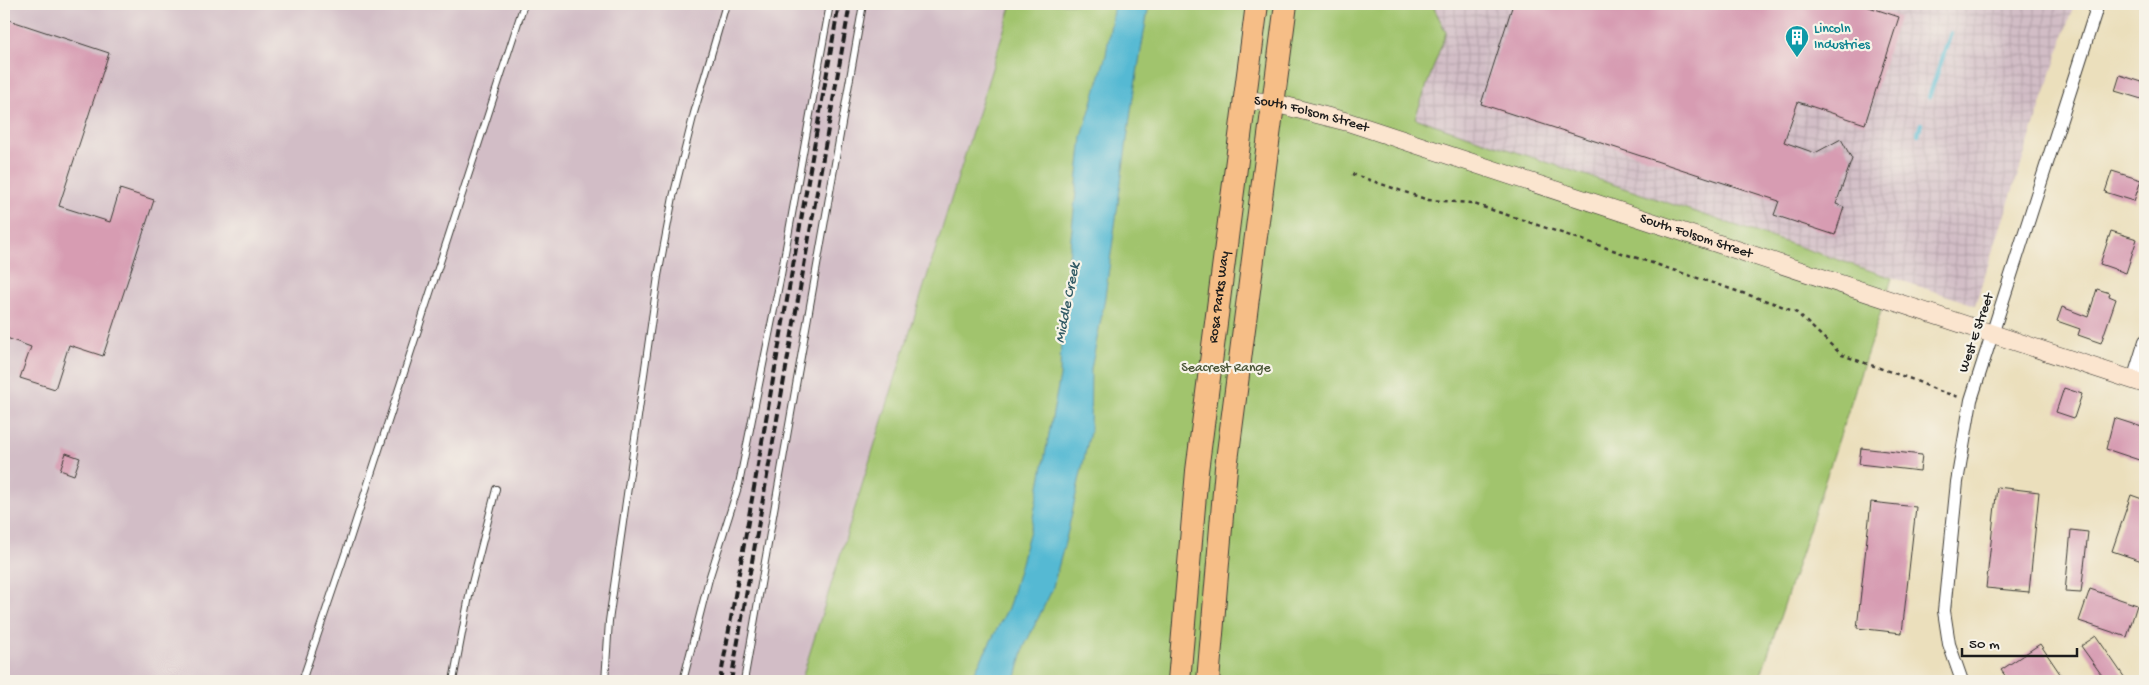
<svg xmlns="http://www.w3.org/2000/svg" width="2149" height="685" font-family="'Gochi Hand',sans-serif">
<defs>
<pattern id="industrial-grid" width="8" height="8" patternUnits="userSpaceOnUse" patternTransform="scale(1.25)"><rect width="8" height="8" fill="#d2bdc6"/><path d="M0 4h8M4 0v8" fill="none" stroke="#b4a2aa"/></pattern>
</defs>
<rect width="100%" height="100%" fill="#f7f3e8"/>
<filter id="ink" filterUnits="userSpaceOnUse"><feTurbulence type="fractalNoise" baseFrequency=".02" numOctaves="2"/><feDisplacementMap in="SourceGraphic" scale="10" xChannelSelector="R" yChannelSelector="G"/><feConvolveMatrix kernelMatrix="1 2 1 2 8 2 1 2 1" color-interpolation-filters="sRGB"/></filter>
<filter id="wash" filterUnits="userSpaceOnUse"><feTurbulence type="fractalNoise" baseFrequency=".0096" numOctaves="4" result="noise"/><feDisplacementMap in="SourceGraphic" scale="20" xChannelSelector="R" yChannelSelector="G"/><feGaussianBlur stdDeviation="1.12" result="paint"/><feColorMatrix in="noise" values="0 0 0 0 0 0 0 0 0 0 0 0 0 0 0 0 0 1.4 0 .05"/><feComposite in="paint" operator="in"/></filter>
<g filter="url(#wash)">
<rect width="100%" height="100%" fill="#ebdfbc"/>
<!-- industrial -->
<path fill="url(#industrial-grid)" d="M1432 4H2074L1975 305 1415 118 1446 32Z"/>
<!-- railway -->
<path fill="#d2bdc6" d="M4 4H1012L801 681H4Z"/>
<!-- park -->
<path fill="#a1c46d" stroke="#5e7044" d="M1012 4H1432L1446 32 1415 118 1892 278 1759 681H801Z"/>
<!-- water -->
<path fill="#54b9d3" stroke="#386a78" d="M1114 4H1149L1133 97 1104 304 1091 369 1090 432 1067 535 1052 590 1024 647 1015 681H970L1009 606 1032 523 1060 376 1061 329 1082 137 1106 55Z"/>
<g fill="none" stroke-linecap="round" stroke-linejoin="round">
<!-- stream -->
<path stroke="#54b9d3" stroke-width="4.5" d="M1959 5V4
M1929 97 1951 33
M1918 134 1921 124"/>
</g>
<g id="blocks">
<!-- building -->
<path fill="#d79cb2" d="M1513 4H1860L1899 17 1865 124 1798 102 1784 142 1815 153 1841 139 1852 159 1836 204 1844 207 1835 235 1774 215 1779 201 1481 104Z
M9 20 109 53 59 206 110 222 120 189 154 200 103 356 69 345 55 389 20 378 31 347 4 337V37Z
M2120 75 2145 83V100L2115 91Z
M2112 171 2141 180 2134 201 2105 192Z
M2111 231 2137 239 2126 273 2100 264Z
M2097 289 2110 293 2109 296 2116 299 2101 343 2078 335 2080 329 2057 321 2062 307 2088 317Z
M2064 388 2082 394 2074 418 2056 412Z
M2114 418 2145 428V462L2106 449Z
M1861 448 1922 455 1920 471 1859 464Z
M66 453 80 458 74 475 60 470Z
M1997 487 2039 492 2029 592 1986 588Z
M2131 495 2145 500V562L2112 551Z
M1871 502 1916 507 1902 633 1857 628Z
M2071 530 2088 532 2081 593 2065 592Z
M2090 589 2137 605 2127 637 2079 621Z
M2096 636 2127 681H2106L2081 646Z
M2040 644 2065 681H2009L2001 670Z"/>
</g>
</g>
<g filter="url(#ink)">
<use href="#blocks" fill-opacity="0" stroke="#3b3934" stroke-width="1"/>
<g fill="none" stroke-linecap="round" stroke-linejoin="round">
<!-- lane casing -->
<g stroke="#3b3934" stroke-width="8">
<path id="lane" d="M302 681 348 545 524 4
M453 681 470 591 496 489
M605 681 609 621 658 276 673 197 694 113 726 4
M683 681 709 579 739 484 781 275 830 4
M744 681 863 4"/>
</g>
<!-- street casing -->
<g stroke="#3b3934" stroke-width="14">
<path id="street" d="M2133 380 2145 341
M1962 681 1949 644 1944 611 1957 482 1971 400 2098 4"/>
</g>
<!-- secondary casing -->
<g stroke="#3b3934" stroke-width="19">
<g id="secondary">
<path id="s1" d="M1245 100 1274 103 1348 122 2145 384"/>
</g>
</g>
<!-- highway casing -->
<g stroke="#3b3934" stroke-width="24">
<g id="highway">
<path id="s2" d="M1179 681 1197 471 1257 4"/>
<path d="M1208 681 1226 468 1286 4"/>
</g>
</g>
<!-- path -->
<path stroke="#3b3934" stroke-width="2.5" stroke-dasharray="4 4" stroke-linecap="butt" d="M1352 174 1428 200 1471 203 1779 305 1797 313 1842 355 1914 380 1939 391 1959 397"/>
<!-- lane -->
<use href="#lane" stroke="#fff" stroke-width="6"/>
<!-- street -->
<use href="#street" stroke="#fff" stroke-width="12"/>
<!-- secondary -->
<use href="#secondary" stroke="#fbe5cf" stroke-width="18"/>
<!-- highway -->
<use href="#highway" stroke="#f6be87" stroke-width="22"/>
<!-- rail -->
<path stroke="#1c1c1c" stroke-width="4" stroke-dasharray="8 4" stroke-linecap="butt" d="M720 681 839 4
M731 681 850 4"/>
</g>
</g>
<!-- icons -->
<defs>
<g id="building-pin" transform="scale(1.25)"><path d="M0 17L-7.5 6A9.5 9.5 0 1 1 7.5 6Z" fill="#0f9aa8" stroke="#f7f3e8"/><path d="M-4-6H4V6H1V3H-1V6H-4ZM-2.5-4.3h1.7v1.8h-1.7ZM.8-4.3h1.7v1.8H.8ZM-2.5-1h1.7V.8h-1.7ZM.8-1h1.7V.8H.8Z" fill="#fff"/></g>
</defs>
<g fill-rule="evenodd">
<use href="#building-pin" x="1797" y="37"/>
</g>
<g text-anchor="middle" dominant-baseline="central" stroke-width="4.5" stroke-linejoin="round" paint-order="stroke">
<!-- culture labels -->
<g font-size="14" fill="#0d838f" stroke="#f7f3e8" text-anchor="start">
<text x="1814" y="29">Lincoln<tspan x="1814" dy="16">Industries</tspan></text>
</g>
<!-- street labels -->
<g font-size="14" fill="#1c1c1c" stroke="#f7f3e8">
<text stroke="none"><textPath href="#s1" startOffset="68">South Folsom Street</textPath></text>
<text stroke="none"><textPath href="#s1" startOffset="472">South Folsom Street</textPath></text>
<text stroke="none"><textPath href="#s2" startOffset="386">Rosa Parks Way</textPath></text>
<text transform="translate(1977 333) rotate(-71)">West E Street</text>
</g>
<!-- park labels -->
<g font-size="14" fill="#4b5738" stroke="#f7f3e8">
<text x="1226" y="368">Seacrest Range</text>
</g>
<!-- water labels -->
<g font-size="15" font-style="italic" fill="#325b65" stroke="#f7f3e8">
<text transform="translate(1068 303) rotate(-79)">Middle Creek</text>
</g>
</g>
<!-- margin -->
<rect width="2149" height="685" fill="none" stroke="#f7f3e8" stroke-width="20"/>
<!-- scale -->
<path d="M1962 648v8h115v-8" fill="none" stroke="#1c1c1c" stroke-width="2.5"/>
<text x="1969" y="648" font-size="15" fill="#1c1c1c" stroke="#f7f3e8" stroke-width="4" paint-order="stroke">50 m</text>
</svg>
